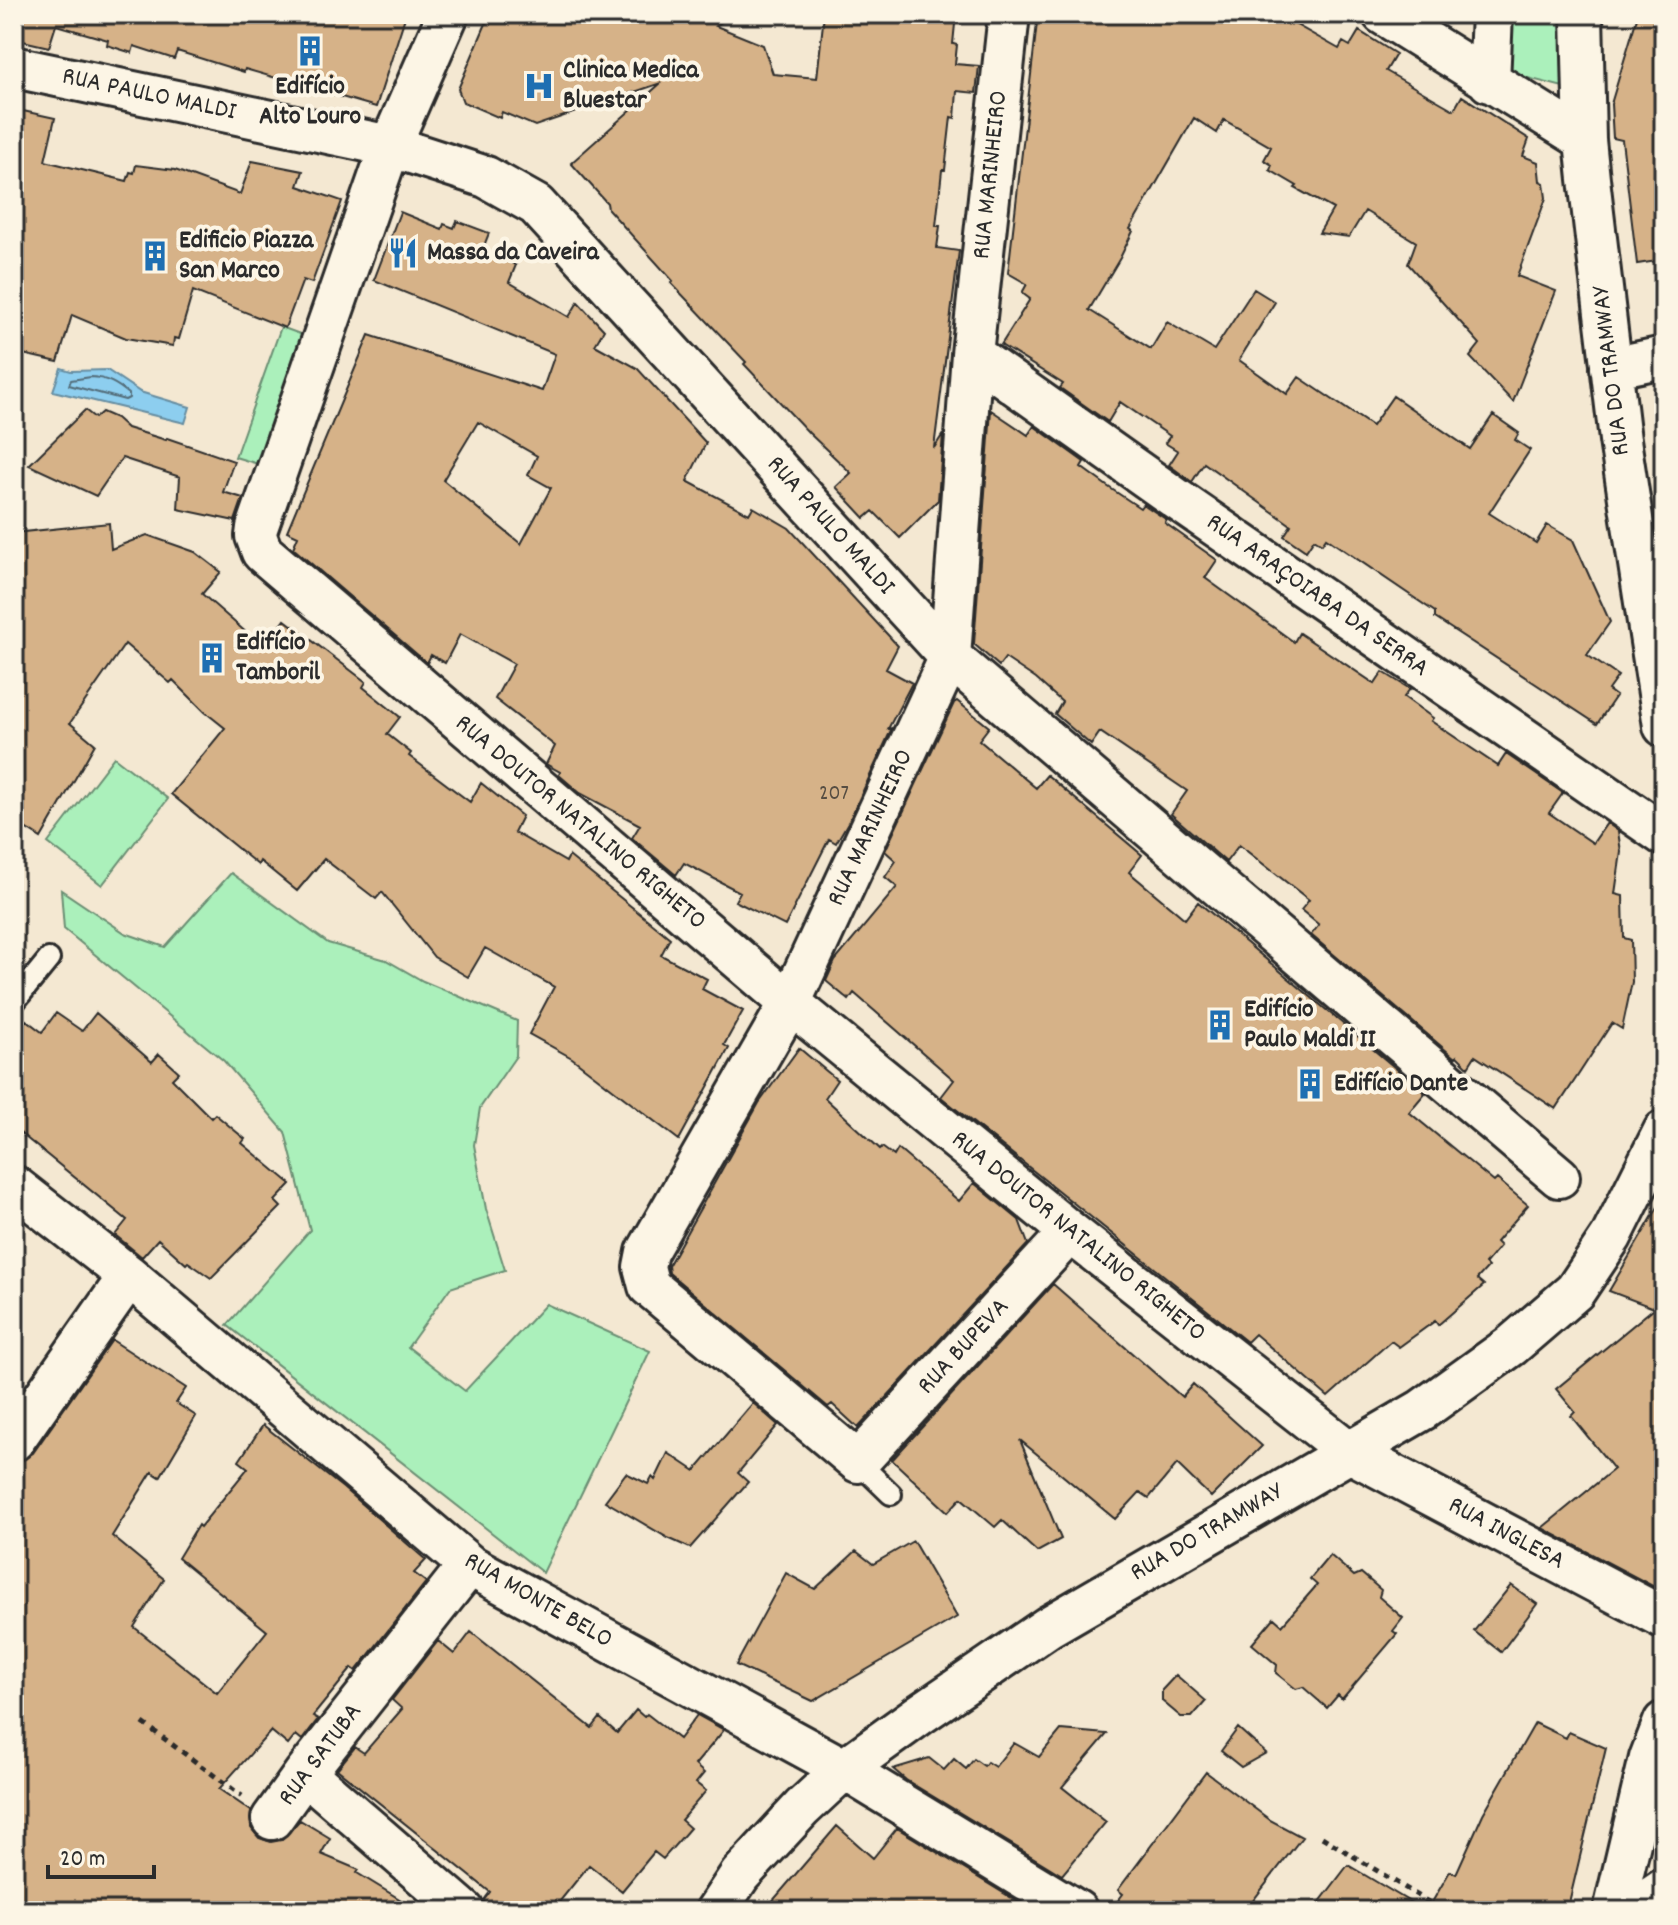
<svg xmlns="http://www.w3.org/2000/svg" width="1678" height="1925" font-family="Dekko,sans-serif">
<rect width="100%" height="100%" fill="#f4e8d2"/>
<filter id="ink" filterUnits="userSpaceOnUse"><feTurbulence type="fractalNoise" baseFrequency=".0125" numOctaves="2"/><feDisplacementMap in="SourceGraphic" scale="16" xChannelSelector="R" yChannelSelector="G"/><feConvolveMatrix kernelMatrix="1 2 1 2 8 2 1 2 1" color-interpolation-filters="sRGB"/></filter>
<g filter="url(#ink)">
<!-- green -->
<path fill="#abf0bb" stroke="#6b8e73" stroke-width="2" d="M1509 14H1568L1571 89 1508 73Z
M281 327 303 335 258 464 235 457Z
M114 757 168 799 102 885 48 843Z
M231 873 328 943 386 960 423 981 517 1021 516 1056 480 1108 474 1145 486 1209 505 1270 450 1288 408 1347 465 1391 546 1304 650 1351 543 1573 227 1325 310 1230 285 1132 224 1061 64 929 61 890 125 933 165 947Z"/>
<!-- water -->
<path fill="#8dceef" stroke="#668da1" stroke-width="2" d="M61 368 71 371 107 370 140 392 190 407 185 423 53 391Z"/>
<g fill="none" stroke-linecap="round" stroke-linejoin="round">
<!-- shore -->
<path stroke="#526c79" stroke-width="2" d="M91 377C107 378 117 384 129 394V398L125 400 69 385 71 380Z"/>
</g>
<!-- building -->
<path fill="#d6b288" stroke="#2b2b2b" stroke-width="2" fill-rule="evenodd" d="M14 14H406L376 107 245 69 244 72 177 51 174 59 134 46 132 53 107 45 108 40 56 25 49 47 14 39Z
M490 14H733L716 26 763 45 773 74 817 78 824 14H956L953 44 957 45 955 64 979 66 976 93 957 91 955 118 951 117 945 170H942L936 226H940L937 248 959 251 934 448 943 434 938 500 900 538 873 511 865 518 836 487 851 473 809 433 744 364 746 362 671 283 673 281 608 209 607 203 571 163 661 83 535 126 502 112 500 118 463 102 458 89Z
M1038 14H1298L1293 23 1339 49 1343 42 1350 46 1359 31 1396 54 1386 71 1454 110 1462 96 1529 139 1523 156 1538 162 1540 181 1544 183 1546 198 1517 276 1556 291 1513 402 1470 357 1480 344 1408 264 1416 242 1365 211 1349 237 1319 233 1333 209 1295 188 1297 186 1270 170 1272 165 1264 160 1271 147 1224 120 1217 133 1194 118 1130 229 1133 231 1120 258 1089 310 1151 349 1167 322 1214 350 1254 289 1275 302 1239 360 1287 394 1299 377 1372 426 1393 396 1470 449 1493 415 1519 433 1515 440 1530 450 1489 513 1536 543 1547 525 1573 540 1610 622 1587 655 1618 676 1608 690 1616 696 1597 724 1435 618V612L1326 538 1322 544 1314 539 1306 551 1284 536 1291 525 1204 463 1192 482 1169 465 1178 451 1165 443 1170 436 1120 402 1108 422 1060 388 1063 384 1001 345 1030 299 1022 293 1027 284 1008 273Z
M1638 14H1664V260L1637 264 1622 140 1613 138 1611 104Z
M14 109 55 118 45 161 127 181 130 172 134 173 136 165 175 170 240 194 252 161 303 171 298 186 342 201 312 283 303 280 285 328 193 291 179 339 174 338 173 346 126 338 72 315 58 362 14 352Z
M400 212 442 229 444 224 454 228 457 221 489 233 482 251 516 265 509 282 569 317 578 302 604 330 595 345 637 368 706 443 687 481 749 514 753 507 789 528 898 646 886 669 912 683 888 729 892 728 850 819 836 843 829 839 785 926 735 901 740 892 684 863 676 875 632 838 640 825 580 793 559 775 560 772 546 764 555 746 495 699 514 664 460 634 445 663 431 655 427 663 293 548 298 536 287 531 369 335 542 391 555 354 374 280ZM478 422 537 456 528 475 551 488 521 544 443 480Z
M85 410 95 418 102 412 116 418 127 428 166 440 167 438 234 461 223 492 243 498 235 521 178 509 180 477 122 458 96 496 29 465Z
M991 410 1028 435 1034 426 1084 462 1081 467 1107 486 1140 508 1143 504 1167 520 1165 523 1217 560 1205 578 1294 642 1299 633 1375 684 1383 672 1410 689 1404 697 1433 718 1431 721 1498 766 1506 754 1563 793 1549 813 1593 843 1607 823 1618 831 1621 852 1615 894 1623 896 1624 938 1631 940 1632 982 1622 1029 1612 1023 1556 1109 1475 1056 1468 1067 1457 1056 1455 1058 1311 935 1319 925 1301 910 1309 900 1239 845 1226 862 1171 814 1187 791 1100 732 1091 745 1055 714 1062 702 1036 679 1005 658 999 666 974 644Z
M109 523 111 549 147 535 195 552 221 572 202 594 264 648 285 620 366 682 363 687 400 717 387 734 411 753 409 756 470 802 481 783 522 816 514 832 566 862 569 856 670 938 661 955 707 979 702 989 743 1011 724 1045 729 1048 679 1140 572 1058 529 1034 554 987 485 948 468 977 434 957 382 892 376 899 324 859 297 891 260 861 258 865 171 794 225 728 205 712 173 680 170 683 125 644 70 723 95 744 41 838 14 821V533Z
M957 701 989 727 979 740 1036 788 1047 775 1142 855 1129 872 1185 919 1198 902 1425 1093 1409 1112 1494 1182 1497 1179 1528 1205 1496 1242 1500 1246 1485 1264 1488 1267 1477 1279 1484 1285 1438 1325 1435 1321 1399 1347 1391 1341 1328 1397 1255 1334 1247 1342 941 1097 954 1080 854 993 849 1000 826 981 835 961 897 887 885 877 896 861 885 851 954 703Z
M56 1013 82 1031 96 1013 152 1062 159 1054 179 1072 172 1079 211 1118 215 1114 245 1139 242 1143 291 1184 275 1201 281 1207 211 1278 188 1262 186 1264 158 1239 142 1257 115 1235 127 1220 14 1128V1036L26 1020 42 1032Z
M799 1048 837 1080 825 1098 880 1149 882 1147 894 1156 898 1149 959 1201 974 1183 1019 1220 1028 1244 858 1428 832 1404 828 1407 669 1273 668 1266 759 1103Z
M1664 1197V1592L1542 1528 1614 1469 1571 1416 1575 1412 1556 1389 1654 1308 1609 1291Z
M1053 1284 1182 1397 1193 1384 1262 1446 1211 1497 1177 1464 1149 1498 1140 1492 1115 1519 1020 1440 1061 1539 1037 1552 1002 1520 995 1527 961 1498 948 1512 892 1460Z
M112 1340 186 1388 176 1403 196 1416 160 1477 152 1472 112 1536 164 1579 134 1627 217 1693 267 1631 178 1558 198 1525 200 1527 248 1468 239 1461 263 1425 343 1488 426 1560 414 1573 426 1582 356 1671 352 1668 313 1716 318 1719 302 1740 296 1735 288 1745 271 1731 219 1789 251 1811V1828L259 1838 271 1842 281 1840 300 1820 330 1838 321 1854 359 1870 357 1873 419 1911H14V1468L18 1462 33 1453Z
M753 1403 778 1425 738 1473 748 1482 690 1548 668 1538 605 1501 626 1473 648 1484 652 1477 655 1480 668 1453 695 1471Z
M913 1541 957 1617 813 1701 736 1665 786 1573 815 1589 856 1551 873 1564Z
M1330 1555 1354 1576 1361 1573 1381 1590 1379 1597 1403 1618 1393 1631 1397 1634 1342 1699 1338 1695 1327 1708 1303 1687 1296 1689 1276 1673 1277 1665 1252 1644 1274 1618 1282 1625 1317 1585 1310 1579Z
M1511 1585 1537 1604 1501 1652 1474 1631Z
M471 1632 592 1728 600 1718 617 1733 636 1710 644 1717 647 1714 679 1739 697 1715 724 1730 695 1765 704 1773 696 1783 706 1791 681 1820 690 1828 663 1859 654 1852 622 1891 589 1865 552 1911H486L484 1900 490 1892 337 1769 355 1747 364 1753 402 1709 392 1700 438 1641 454 1654Z
M1176 1675 1206 1701 1192 1717H1181L1162 1701V1690Z
M1535 1723 1566 1738 1569 1732 1606 1748 1567 1911H1427L1450 1871 1456 1874 1483 1814Z
M1238 1728 1266 1753 1241 1767 1221 1751Z
M1061 1730 1107 1734 1062 1787 1106 1822 1062 1875 906 1780 893 1769 929 1758 944 1770 954 1759 966 1769 974 1759 984 1766 987 1762 995 1767 1014 1743 1039 1757Z
M1206 1772 1270 1820 1302 1837 1245 1911H1110L1123 1894 1118 1890Z
M837 1826 873 1858 897 1828 1033 1911H764Z
M1348 1865 1425 1911H1313Z"/>
<g fill="none" stroke-linecap="round" stroke-linejoin="round">
<!-- service casing -->
<g stroke="#2b2b2b" stroke-width="26">
<path id="service" d="M14 1002 49 959
M858 1462 891 1494"/>
</g>
<!-- minor casing -->
<g stroke="#2b2b2b" stroke-width="46">
<path id="minor" d="M448 14 390 146 257 528 256 536 262 552 790 1003 1070 1232 1348 1451 1664 1618
M1009 14 972 354 950 657 790 1003 647 1252 644 1267 649 1286 858 1462 1070 1232
M1383 14 1585 140
M1582 14 1585 140 1589 179 1620 440 1664 726
M14 67 390 146 486 177 536 205 950 657 1559 1177
M1489 82 1492 14
M972 354 1178 500 1664 835
M1611 368 1664 357
M14 1186 129 1276 469 1565 844 1769 1077 1911
M14 1440 129 1276
M305 1773 464 1911
M272 1819 305 1773 469 1565
M716 1911 740 1875 802 1808 844 1769 919 1715 1048 1627 1422 1410 1511 1346 1575 1291 1611 1237 1664 1131
M1614 1911 1650 1758 1664 1722
M1630 1911 1664 1888"/>
</g>
<!-- path -->
<path stroke="#2b2b2b" stroke-width="5" stroke-dasharray="6 6" stroke-linecap="butt" d="M143 1723 242 1796
M1322 1837 1443 1911"/>
<!-- service -->
<use href="#service" stroke="#fcf5e5" stroke-width="20"/>
<!-- minor -->
<use href="#minor" stroke="#fcf5e5" stroke-width="40"/>
</g>
</g>
<!-- icons -->
<defs>
<g id="building-bare" transform="scale(2.4)"><path d="M-4-6H4V6H1V3H-1V6H-4ZM-2.5-4.3h1.7v1.8h-1.7ZM.8-4.3h1.7v1.8H.8ZM-2.5-1h1.7V.8h-1.7ZM.8-1h1.7V.8H.8Z" fill="#1f6fb2" stroke="#fcf5e5" stroke-width="2.5" paint-order="stroke"/></g>
<g id="hospital-bare" transform="scale(2.4)"><path d="M-5-5h3v3.5h4V-5h3V5h-3V1.5h-4V5h-3Z" fill="#1f6fb2" stroke="#fcf5e5" stroke-width="2.5" paint-order="stroke"/></g>
<g id="restaurant-bare" transform="scale(2.4)"><path d="M-5-6h1v4h1v-4h1v4h1v-4h1v5L-1.5 .5V6h-2V.5L-5-1ZM5-6V6H3V1.5H1.5Q1.5-4 5-6Z" fill="#1f6fb2" stroke="#fcf5e5" stroke-width="2.5" paint-order="stroke"/></g>
</defs>
<g fill-rule="evenodd">
<use href="#building-bare" x="310" y="51"/>
<use href="#hospital-bare" x="539" y="86"/>
<use href="#restaurant-bare" x="403" y="253"/>
<use href="#building-bare" x="155" y="256"/>
<use href="#building-bare" x="212" y="658"/>
<use href="#building-bare" x="1220" y="1025"/>
<use href="#building-bare" x="1310" y="1084"/>
</g>
<g text-anchor="middle" dominant-baseline="central" stroke-width="8" stroke-linejoin="round" paint-order="stroke">
<!-- number labels -->
<g font-size="22" fill="#564d42">
<text x="834" y="794">207</text>
</g>
<!-- poi labels -->
<g font-size="26" font-weight="bold" fill="#2b2b2b" stroke="#fcf5e5" text-anchor="start">
<text x="563" y="71">Clinica Medica<tspan x="563" dy="30">Bluestar</tspan></text>
<text x="310" y="87" text-anchor="middle">Edifício<tspan x="310" dy="30">Alto Louro</tspan></text>
<text x="179" y="241">Edificio Piazza<tspan x="179" dy="30">San Marco</tspan></text>
<text x="427" y="253">Massa da Caveira</text>
<text x="236" y="643">Edifício<tspan x="236" dy="30">Tamboril</tspan></text>
<text x="1244" y="1010">Edifício<tspan x="1244" dy="30">Paulo Maldi II</tspan></text>
<text x="1334" y="1084">Edifício Dante</text>
</g>
<!-- street labels -->
<g font-size="26" fill="#2b2b2b" stroke="#fcf5e5">
<text transform="translate(149 95) rotate(12)">RUA PAULO MALDI</text>
<text transform="translate(991 175) rotate(-84)">RUA MARINHEIRO</text>
<text transform="translate(1612 371) rotate(-97)">RUA DO TRAMWAY</text>
<text transform="translate(830 526) rotate(48)">RUA PAULO MALDI</text>
<text transform="translate(1317 596) rotate(35)">RUA ARAÇOIABA DA SERRA</text>
<text transform="translate(580 823) rotate(40)">RUA DOUTOR NATALINO RIGHETO</text>
<text transform="translate(871 828) rotate(-65)">RUA MARINHEIRO</text>
<text transform="translate(1078 1237) rotate(39)">RUA DOUTOR NATALINO RIGHETO</text>
<text transform="translate(964 1347) rotate(-47)">RUA BUPEVA</text>
<text transform="translate(1207 1533) rotate(-30)">RUA DO TRAMWAY</text>
<text transform="translate(1506 1534) rotate(28)">RUA INGLESA</text>
<text transform="translate(538 1601) rotate(30)">RUA MONTE BELO</text>
<text transform="translate(321 1755) rotate(-53)">RUA SATUBA</text>
</g>
</g>
<!-- margin -->
<rect width="1678" height="1925" fill="none" stroke="#fcf5e5" stroke-width="48"/>
<rect x="24" y="24" width="1630" height="1877" fill="none" stroke="#2b2b2b" stroke-width="3" filter="url(#ink)"/>
<!-- scale -->
<path d="M48 1865v12h106v-12" fill="none" stroke="#2b2b2b" stroke-width="4"/>
<text x="60" y="1865" font-size="24" fill="#2b2b2b" stroke="#fcf5e5" stroke-width="6" paint-order="stroke">20 m</text>
</svg>
